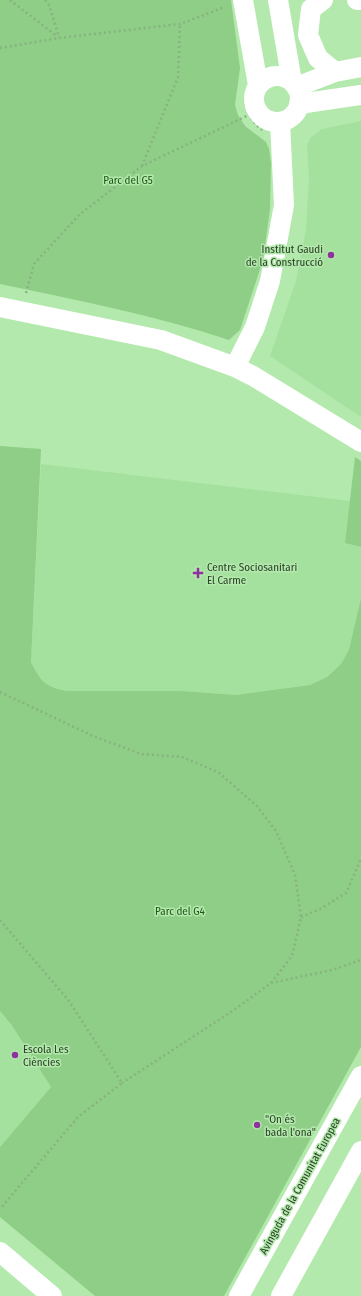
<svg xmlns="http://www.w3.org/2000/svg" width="361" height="1296" font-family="'Fira Sans Condensed',sans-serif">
<rect width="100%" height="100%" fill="#b3e9ac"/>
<!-- built -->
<path fill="#a5e19e" d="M361 121V417L270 356 296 281 306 229 309 178 307 145 310 138 322 129Z
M41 464 350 501 345 543 361 547V598L350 650 341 664 327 677 310 685 236 695 182 691H66L48 687 39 678 31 662Z
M0 1011 11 1024 51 1087 0 1147Z"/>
<!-- green -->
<path fill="#8fce86" d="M0 0H231L240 68 235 105 238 115 245 126 266 142 269 149 271 163 270 209 263 260 240 330 229 340C154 315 77 300 0 284Z
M0 446 41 449 31 662C41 682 44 686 66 691H182L236 695 310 685 327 677 341 664 349 650 361 598V1047L224 1296H95L0 1217V1147L51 1087 11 1024 0 1011Z
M355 457 361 461V547L345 543Z"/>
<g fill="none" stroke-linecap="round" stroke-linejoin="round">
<!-- path -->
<path stroke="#87b381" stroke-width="2.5" stroke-dasharray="2 3" stroke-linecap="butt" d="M10 0 58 37
M45 0 49 5 59 37
M0 48 59 38 180 24 225 7
M245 99C246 112 252 122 262 130
M142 166 178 77 180 24
M26 293 34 264 79 215 142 166 257 111
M0 692 93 736 141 754 182 757 218 772 257 806 276 831 295 875 301 917 292 956 271 983 231 1012 122 1083
M301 917 320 909 346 893 361 859
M0 920 69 1001 122 1083 78 1117 0 1209
M271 983 332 970 361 960"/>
<!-- minor -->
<path stroke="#fff" stroke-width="20" d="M243 0 258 85
M278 0 292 82
M323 0 311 9 308 35 318 58 335 72
M357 0H359
M254 99a23 23 0 1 1 46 0a23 23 0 1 1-46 0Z
M296 87 335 72 361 67
M299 104 361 95
M0 307 161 340 235 367 253 376 361 442
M235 367 255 327 270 281 284 205 280 122
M0 1252 52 1296
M239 1296 361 1076
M281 1296 361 1151"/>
</g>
<!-- markers -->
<g fill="#8e339d" stroke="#b3e9ac" stroke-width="1.5">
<circle cx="331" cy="255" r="4"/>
<path d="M196 567h4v4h4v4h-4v4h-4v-4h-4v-4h4z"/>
<circle cx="15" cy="1055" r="4"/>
<circle cx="257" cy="1125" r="4"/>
</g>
<g text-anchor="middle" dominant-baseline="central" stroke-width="3" stroke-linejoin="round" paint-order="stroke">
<!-- park labels -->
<g font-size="11" fill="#1f5719" stroke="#b3e9ac">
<text x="128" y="180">Parc del G5</text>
<text x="180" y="911">Parc del G4</text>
</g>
<!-- poi labels -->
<g font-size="11" fill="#293f26" stroke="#b3e9ac" text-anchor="start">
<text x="323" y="249" text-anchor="end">Institut Gaudi<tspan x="323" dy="13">de la Construcció</tspan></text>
<text x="207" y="567">Centre Sociosanitari<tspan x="207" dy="13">El Carme</tspan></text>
<text x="23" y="1049">Escola Les<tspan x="23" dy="13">Ciències</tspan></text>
<text x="265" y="1119">"On és<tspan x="265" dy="13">bada l'ona"</tspan></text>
</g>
<!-- street labels -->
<g font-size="11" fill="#293f26" stroke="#b3e9ac">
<text transform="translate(300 1186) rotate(-61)">Avinguda de la Comunitat Europea</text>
</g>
</g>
</svg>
